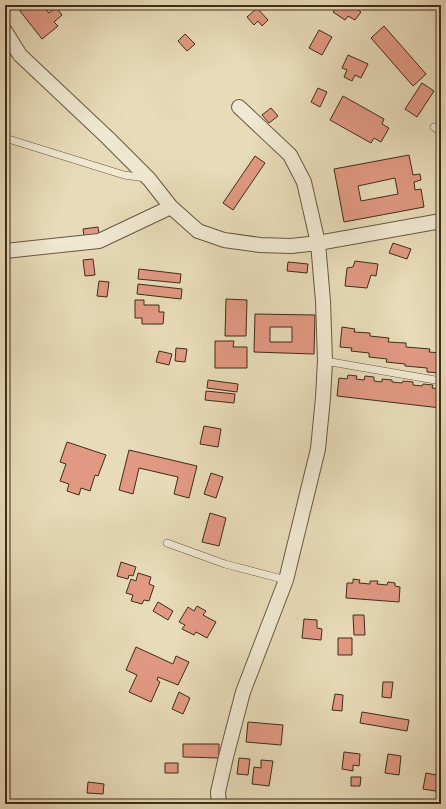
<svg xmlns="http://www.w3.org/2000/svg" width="446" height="809" font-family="'IM FELL French Canon',serif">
<rect width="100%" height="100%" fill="#e8dbb9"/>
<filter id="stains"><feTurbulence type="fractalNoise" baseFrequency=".005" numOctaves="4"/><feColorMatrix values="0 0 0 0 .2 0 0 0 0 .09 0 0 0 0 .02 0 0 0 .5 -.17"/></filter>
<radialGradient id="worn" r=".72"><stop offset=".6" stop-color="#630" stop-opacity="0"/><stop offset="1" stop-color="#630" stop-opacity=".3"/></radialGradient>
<!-- building -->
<path fill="#e19983" stroke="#3e2c19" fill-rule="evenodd" d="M27 5H42L49 13 56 7 62 15 54 22 58 26 42 39 20 11Z
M338 5H351L361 12 355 20 348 16 345 20 333 12Z
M257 8 268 20 262 26 258 21 254 25 247 17Z
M384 26 426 74 413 86 371 38Z
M319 30 332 37 322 55 309 48Z
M185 34 195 44 187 51 178 41Z
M348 55 368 64 361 78 355 75 352 81 344 77 347 70 342 68Z
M422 83 434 91 417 117 405 109Z
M318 88 327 92 320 107 311 102Z
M343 96 384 119 382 124 389 128 381 142 374 138 371 143 330 120Z
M271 108 278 116 269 123 262 115Z
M409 155 413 175 420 174 421 180 414 182 415 190 421 189 424 207 344 222 334 169ZM395 178 398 194 361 201 358 186Z
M255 156 265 163 233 210 223 203Z
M98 227 99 234 84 236 83 229Z
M393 243 411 249 407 259 389 253Z
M93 259 95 275 85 276 83 260Z
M355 261 378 264 376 276 371 275 367 288 345 286 347 268 353 267Z
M288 262 308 264 307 273 287 271Z
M139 269 181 274 180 283 138 279Z
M99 281 109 282 107 297 97 296Z
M138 284 182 289 181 299 137 294Z
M226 299 247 300 246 336H225Z
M135 300H144V305H159V312H164L163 324H142V318H135Z
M255 314 315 315 314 354 254 352ZM270 327H292V342H270Z
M342 327 355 329 354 332 370 333V336L389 338 388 342 406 343V347L430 349 429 352 441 353V373L427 372V368L405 366V364L386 362 387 359 369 357V353L351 351 352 348 340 347Z
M215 341H234L233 347H247V368H215Z
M176 348 187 349 185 362 175 361Z
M159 351 172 354 169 365 156 362Z
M348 375 357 376 356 379 364 380 365 376 374 377V381L382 382V379L392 380V382L402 383 403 381 413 382V385L422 386 423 384 433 385 432 388 440 389 441 385V408L337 396 339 378 347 379Z
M208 380 238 384 237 392 207 388Z
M206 391 235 394 234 403 205 400Z
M204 426 221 429 218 447 200 444Z
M67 442 106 455 98 476 95 475 90 491 81 488 79 495 67 491 69 484 60 481 66 464 60 462Z
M129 450 197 466 189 498 174 494 178 477 139 468 133 494 119 490Z
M211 473 223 477 216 498 204 494Z
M210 513 226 518 219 546 202 542Z
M121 562 136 567 133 576 129 575 128 579 117 576Z
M138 573 151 577 149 584 154 586 149 601 144 600 142 604 131 601 133 595 126 593 131 579 136 581Z
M353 579 360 580 359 583 370 584V581H378L377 584 387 585 388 582 395 583V586L400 587 399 602 346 598 347 583H353Z
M158 602 173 611 168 620 153 611Z
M197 606 206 611 203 615 216 622 207 638 196 632 194 635 182 629 185 625 179 622 188 607 194 611Z
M353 615H364L365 635H354Z
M304 619 317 620V628L322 629 321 640 302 638Z
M338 638H352V655H338Z
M136 647 173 664 176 656 189 662 178 685 158 677 157 680 160 682 151 702 129 692 137 675 126 670Z
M383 682H393L391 698 382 697Z
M179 692 190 698 183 714 172 709Z
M335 694 343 695 342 711 332 710Z
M362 712 409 720 407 731 360 723Z
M248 722 283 725 281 745 246 742Z
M183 744H219V758L183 757Z
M344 752 360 754 359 766 353 765V771L342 769Z
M388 754 401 756 399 775 385 773Z
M239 758 250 759 248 775 237 774Z
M261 760 273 761 269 786 252 784 254 767 261 768Z
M165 763H178V773H165Z
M426 773 441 776V792L423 789Z
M351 777H361L360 786H351Z
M88 782 104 784 103 794 87 793Z"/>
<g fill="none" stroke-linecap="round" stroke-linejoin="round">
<!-- service casing -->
<g stroke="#685841" stroke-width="8">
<path id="service" d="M434 127 441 132
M5 138 124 175 146 178
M325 361 441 381
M167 543 225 564 286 580"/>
</g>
<!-- minor casing -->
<g stroke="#685841" stroke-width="16">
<path id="minor" d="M5 31 20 55 108 138 149 179 171 207 198 231 224 240 260 245 291 246 318 243 441 221
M5 251 99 241 171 207
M219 804 218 792 226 757 243 692 286 580 318 449 323 398 325 361 323 301 318 243 304 182 290 155 239 107"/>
</g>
<!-- service -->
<use href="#service" stroke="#f0e8d2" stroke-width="7"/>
<!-- minor -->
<use href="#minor" stroke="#f0e8d2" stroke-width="14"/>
</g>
<!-- margin -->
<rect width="446" height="809" fill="none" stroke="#e8dbb9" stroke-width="20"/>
<rect x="6" y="6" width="434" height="797" fill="none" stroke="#3e2c19" stroke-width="2"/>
<rect x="10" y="10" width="426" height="789" fill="none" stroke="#3e2c19"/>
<rect width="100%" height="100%" filter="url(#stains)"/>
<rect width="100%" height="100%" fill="url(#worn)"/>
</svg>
